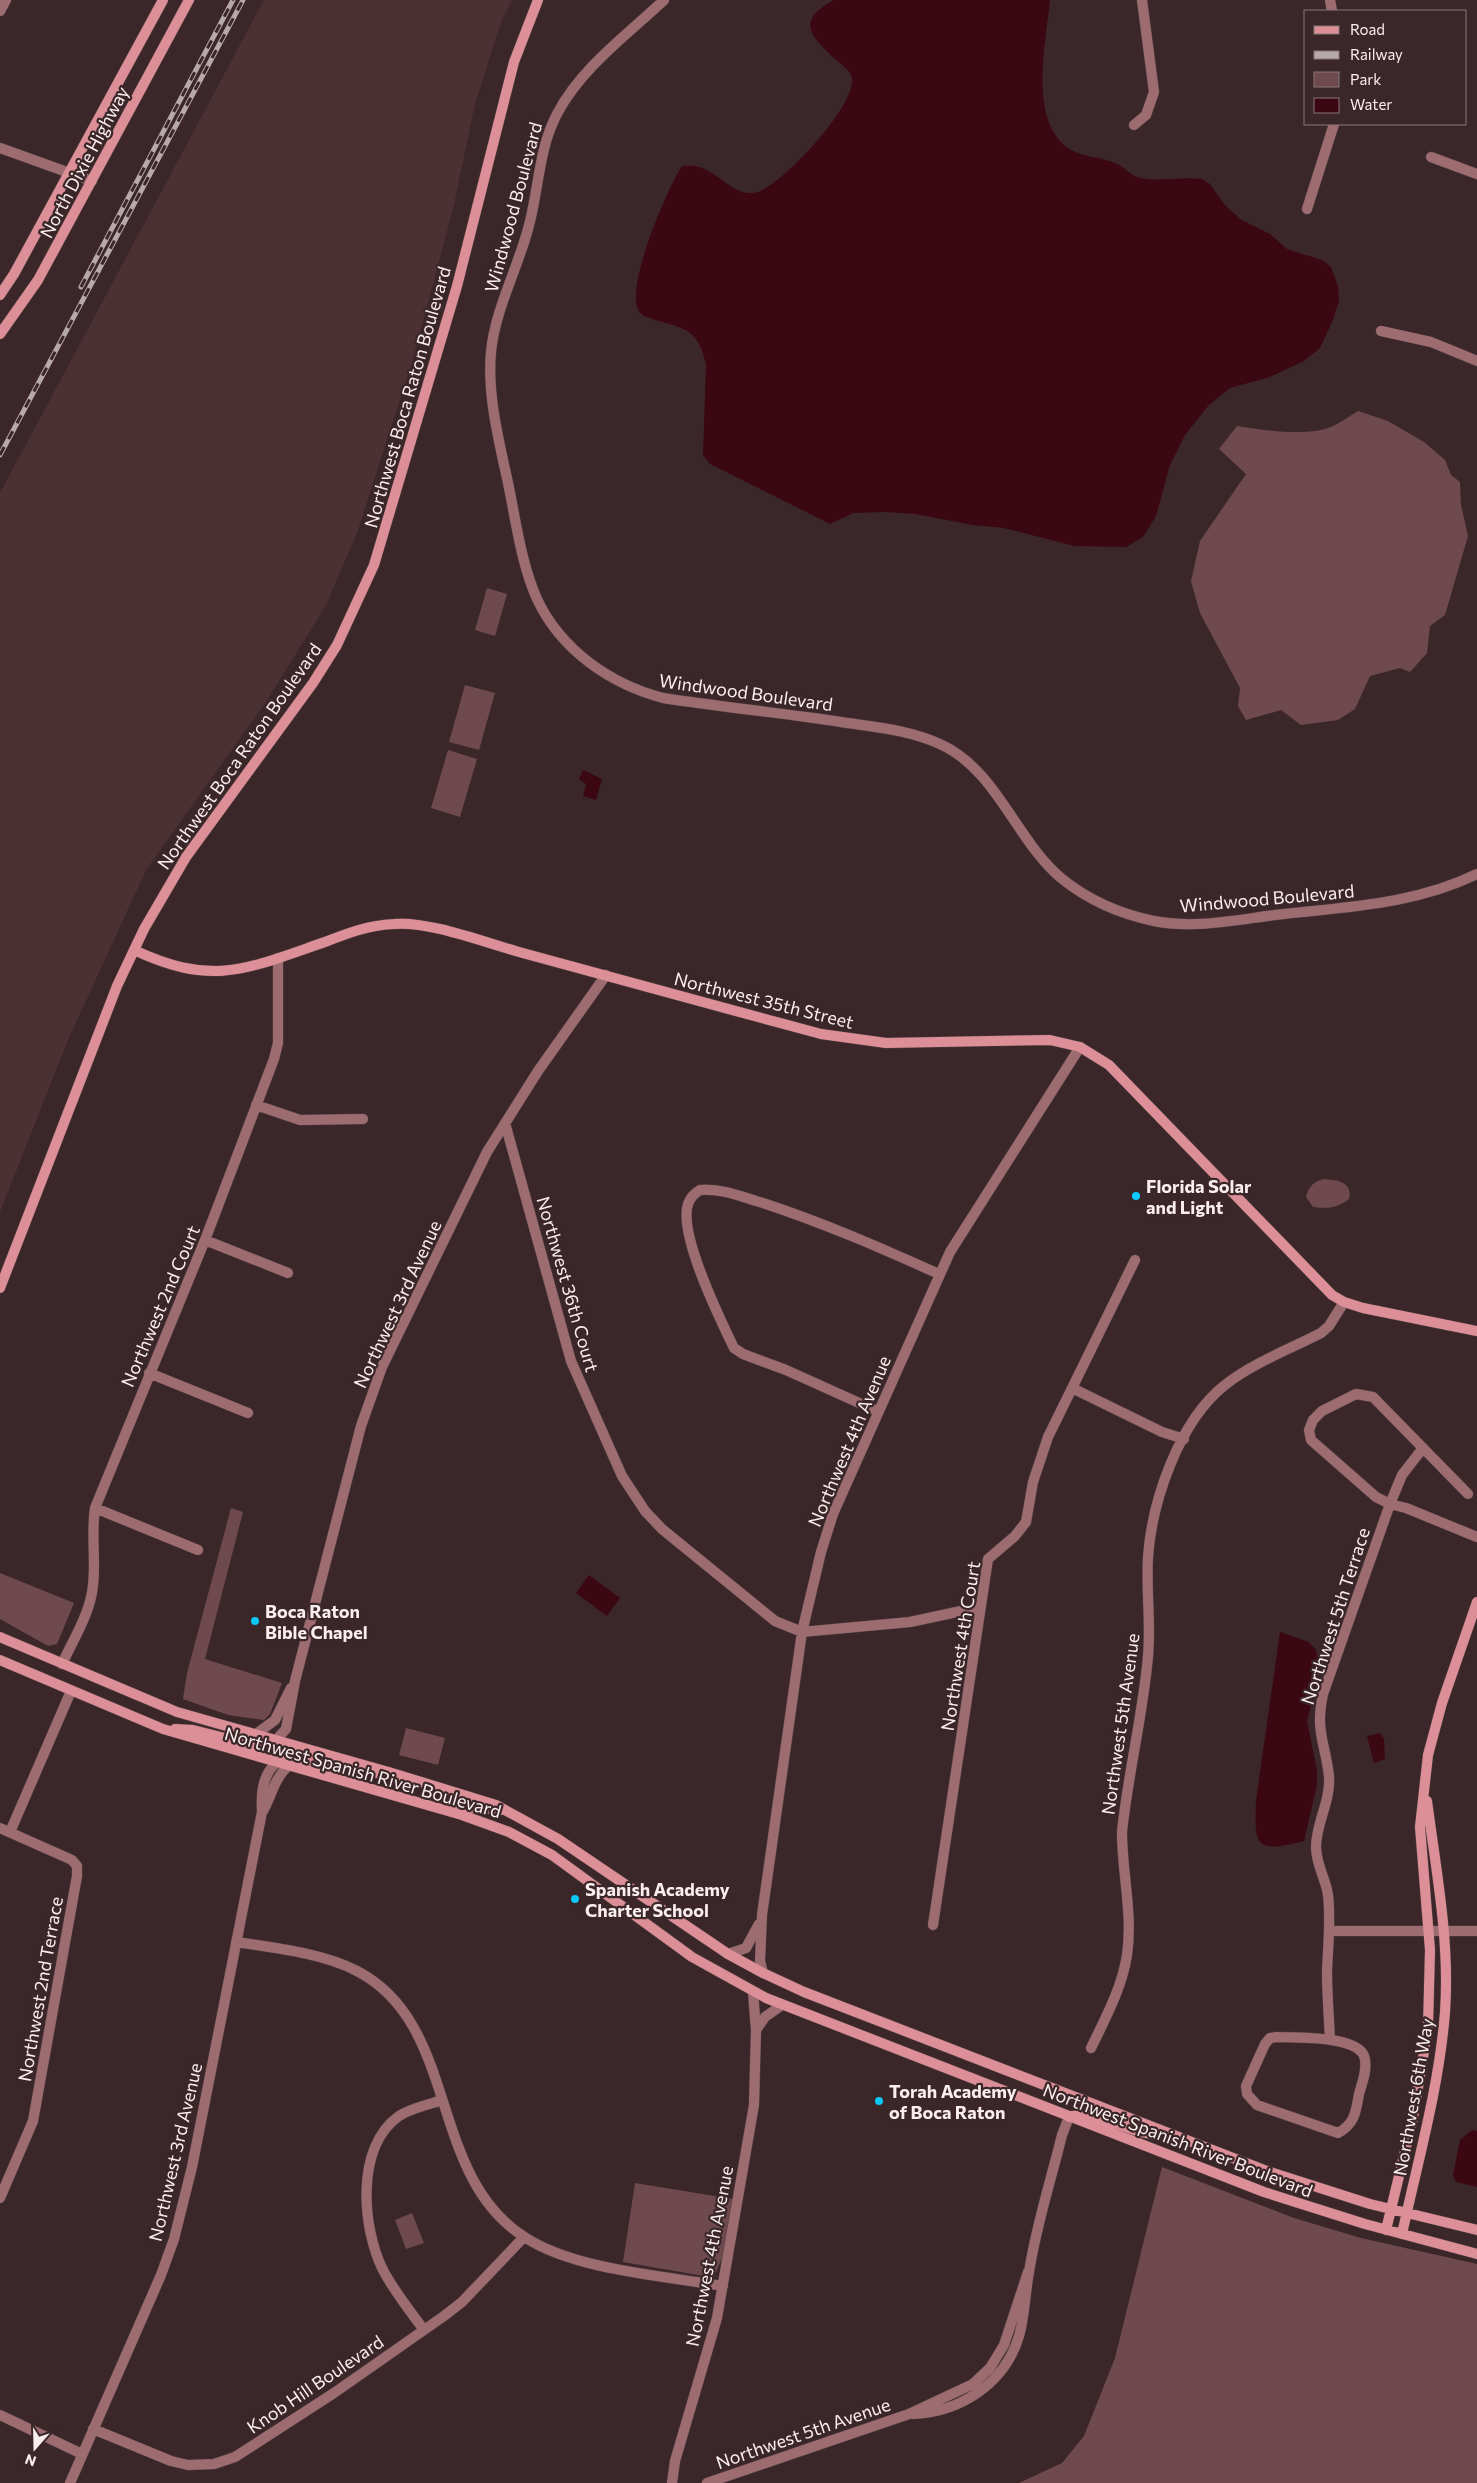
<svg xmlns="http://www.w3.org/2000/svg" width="1477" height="2483" font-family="Commissioner,sans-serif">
<rect width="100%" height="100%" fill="#3b2729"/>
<!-- built -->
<path fill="#4c3134" d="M264 0H512L501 22 475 104 453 209 413 359 357 533 326 605 266 702 146 870 68 1040 0 1212V493Z"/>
<!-- green -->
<path fill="#6e4a4e" d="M1358 411 1388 421 1424 442 1445 460 1451 475 1460 482 1461 505 1468 536 1445 615 1430 626 1427 653 1410 672 1400 668 1370 676 1355 709 1338 720 1301 725 1281 710 1246 720 1238 706 1240 688 1200 613 1191 581 1200 541 1246 474 1219 449 1237 426C1264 430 1305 437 1331 427 1340 423 1350 416 1358 411Z
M487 588 507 594 495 636 475 630Z
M465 685 495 693 479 750 449 742Z
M448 750 477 759 460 817 431 808Z
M1324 1179C1338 1180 1353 1182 1349 1199 1337 1208 1328 1209 1313 1207L1306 1197C1308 1187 1314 1181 1324 1179Z
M231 1508 243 1512 205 1659 282 1683 270 1714 264 1720 228 1715 183 1699 187 1673Z
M0 1573 74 1603 57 1644 48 1646 0 1619Z
M406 1728 445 1738 438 1765 399 1755Z
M1162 2167 1294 2218 1361 2238 1477 2264V2483H1019L1062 2463 1084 2436 1115 2358Z
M635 2183 733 2199 723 2256 716 2272 704 2276 623 2262Z
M412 2213 424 2243 406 2249 395 2220Z"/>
<!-- water -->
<path fill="#3a0713" d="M834 0H1050C1046 43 1027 123 1071 150 1083 157 1101 157 1115 163 1123 166 1129 174 1137 177 1157 183 1181 176 1202 179L1210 184 1224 204 1240 219 1270 234 1287 249 1322 260 1331 267 1338 286 1339 300 1333 320 1320 348 1304 361 1270 377 1230 388 1208 406 1185 435 1170 465 1156 516 1143 537 1126 547 1074 546 1004 528 973 525 915 514 885 512 853 513 830 524 710 464 703 455 706 364C697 327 685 329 652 319 647 317 642 316 639 311 624 289 667 189 682 166 715 160 730 200 758 192 783 184 856 106 852 78 850 69 841 65 835 59 808 34 797 20 834 0Z
M583 770 602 779 596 800 583 796 586 784 579 779Z
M589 1575 620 1598 607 1616 576 1593Z
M1280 1632 1309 1642 1316 1650 1318 1658 1315 1689 1307 1721 1317 1770V1785L1304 1841C1256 1853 1254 1848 1256 1800Z
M1380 1733 1384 1739 1385 1759 1374 1763 1367 1736Z
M1472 2130 1477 2131V2187L1456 2182 1453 2175 1460 2140Z"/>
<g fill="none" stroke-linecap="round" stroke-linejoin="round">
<!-- street casing -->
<g stroke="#564345" stroke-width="11">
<path id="street" d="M664 0C627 35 581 68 557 114 538 150 539 191 528 229 517 270 495 310 491 352 487 395 499 441 508 483 516 521 521 563 537 599 561 650 610 684 663 698 722 707 782 713 841 722 875 727 911 730 942 745 997 771 1016 840 1061 878 1088 900 1120 914 1154 921 1194 929 1236 920 1275 915 1344 907 1414 905 1477 874
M1330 0 1332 11
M0 11 6 0
M1134 125 1146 115 1154 92 1142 0
M0 148 92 181
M1431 157 1477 174
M1307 209 1334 124
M1381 331 1431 342 1477 361
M256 1105 300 1120 363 1119
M505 1123 571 1361 622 1476 645 1511 662 1529 775 1621 802 1632 910 1622 980 1607
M205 1240 288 1273
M149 1373 248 1413
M1072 1388 1162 1432 1184 1439
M877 1411 786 1370 743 1354 734 1348C720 1319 678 1234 688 1204 690 1198 695 1193 700 1190 722 1188 742 1197 763 1203 824 1223 881 1248 939 1274
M1468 1494 1373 1397 1356 1394 1322 1411 1313 1420 1309 1430 1311 1440 1376 1497 1390 1504 1406 1508 1477 1537
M95 1508 198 1550
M62 1664C73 1640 91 1612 93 1585 96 1559 91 1535 95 1508L205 1240 274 1059 278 1043V958
M256 1734 275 1720 291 1688
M276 1740 286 1729 295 1681 361 1426 382 1367 487 1152 538 1071 606 975
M263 1811C272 1795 274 1779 288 1766
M0 1828 72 1860 77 1866V1876L33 2121 0 2198
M10 1832 71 1691
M933 1925 988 1559 1015 1536 1026 1522 1033 1482 1048 1437 1135 1260
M1329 1931H1477
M236 1942C275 1948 322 1953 357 1971 461 2025 426 2176 526 2238 576 2270 664 2276 723 2286
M728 1954 746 1948 759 1924
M763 1973 760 1961 762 1915 802 1632 821 1552 833 1514 950 1252 1080 1047
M756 2030 765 2017 782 2005
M1277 2037C1297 2038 1363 2035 1365 2060 1367 2071 1362 2083 1359 2094 1356 2111 1355 2124 1338 2133L1257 2105 1247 2094 1246 2086 1265 2044 1270 2038Z
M1330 2040C1329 2017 1327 1994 1327 1971 1328 1946 1331 1921 1328 1895 1326 1879 1316 1865 1316 1847 1316 1823 1331 1801 1329 1776 1325 1742 1315 1731 1323 1694L1390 1504 1402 1475 1423 1448
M1091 2048C1105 2019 1122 1988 1127 1955 1133 1914 1122 1873 1122 1832 1128 1773 1143 1715 1148 1656 1151 1623 1146 1590 1148 1557 1152 1501 1179 1421 1225 1385 1253 1363 1290 1349 1321 1333L1329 1326 1344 1302
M424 2330C410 2311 394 2291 383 2270 362 2228 355 2147 399 2116 411 2108 428 2105 442 2100
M913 2414C961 2412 1005 2383 1019 2336 1025 2315 1025 2293 1029 2272 1036 2226 1051 2180 1062 2135L1069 2117
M0 2415 82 2454
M93 2429 171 2461 188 2465 214 2464 235 2457 334 2393 444 2316 462 2302 524 2237
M70 2483 161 2275 174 2239 192 2167 262 1812C261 1794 262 1775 277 1762
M672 2483 675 2461 717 2318 754 2105 756 2030 753 1992
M707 2483 909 2414 973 2384 990 2368 1004 2345 1028 2272"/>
</g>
<!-- secondary casing -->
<g stroke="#564345" stroke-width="11">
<path id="secondary" d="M0 295 14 274 163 0
M0 334 38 280 189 0
M134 950C213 987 247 969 325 942 348 933 369 925 394 924 429 921 483 942 519 952 619 979 720 1007 821 1034L886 1043 1050 1040 1080 1047 1109 1065 1332 1295 1344 1302 1363 1308 1477 1331
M0 1288 117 986 144 929 186 857 313 683 337 645 374 565 457 286 514 62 538 0
M0 1637 177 1712 392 1773 496 1805 558 1839 728 1954 763 1973 804 1992 1264 2170 1370 2204 1477 2230
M0 1660 163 1729 462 1815 509 1832 552 1855 692 1957 766 1998 1264 2192 1365 2224 1477 2254
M175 1729 193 1730 256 1746 276 1740
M277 1762 296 1757 351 1771 379 1773
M450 1806 501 1810
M1069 2117 1087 2113 1137 2131 1166 2137
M1386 2230 1413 2118 1428 2027 1430 1950 1420 1827 1428 1755 1442 1703 1477 1602
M1402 2234C1418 2160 1439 2088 1445 2012 1450 1941 1436 1870 1427 1801"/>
</g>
<!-- street -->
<use href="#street" stroke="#9d6c71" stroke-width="10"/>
<!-- secondary -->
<use href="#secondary" stroke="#dc8f97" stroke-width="10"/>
<!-- rail casing -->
<g stroke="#b7a8a9" stroke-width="5">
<path id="rail" d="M81 287 233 0
M0 455 243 0"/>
</g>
<!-- rail -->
<use href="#rail" stroke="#3b2729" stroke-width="3" stroke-dasharray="9" stroke-linecap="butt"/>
</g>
<!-- markers -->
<g fill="#0acafa" stroke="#3b2729" stroke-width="2">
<circle cx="1136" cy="1196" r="5"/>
<circle cx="255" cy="1621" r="5"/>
<circle cx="575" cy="1899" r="5"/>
<circle cx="879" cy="2101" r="5"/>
</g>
<g text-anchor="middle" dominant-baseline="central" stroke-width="4.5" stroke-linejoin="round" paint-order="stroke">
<!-- street labels -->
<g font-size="18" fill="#fbeeef" stroke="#3b2729">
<text transform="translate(84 162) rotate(-62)">North Dixie Highway</text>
<text transform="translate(513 207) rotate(-75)">Windwood Boulevard</text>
<text transform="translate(407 397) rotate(-74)">Northwest Boca Raton Boulevard</text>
<text transform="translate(746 692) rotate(8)">Windwood Boulevard</text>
<text transform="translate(239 756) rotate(-55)">Northwest Boca Raton Boulevard</text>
<text transform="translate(1267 898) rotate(-5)">Windwood Boulevard</text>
<text transform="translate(764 1000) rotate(14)">Northwest 35th Street</text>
<text transform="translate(568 1284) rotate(74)">Northwest 36th Court</text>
<text transform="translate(397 1304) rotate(-65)">Northwest 3rd Avenue</text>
<text transform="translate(160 1306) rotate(-67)">Northwest 2nd Court</text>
<text transform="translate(849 1441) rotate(-67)">Northwest 4th Avenue</text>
<text transform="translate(1335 1616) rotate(-72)">Northwest 5th Terrace</text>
<text transform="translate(960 1646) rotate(-81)">Northwest 4th Court</text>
<text transform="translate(1120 1724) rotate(-82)">Northwest 5th Avenue</text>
<text transform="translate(363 1772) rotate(16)">Northwest Spanish River Boulevard</text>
<text transform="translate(40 1989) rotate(-80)">Northwest 2nd Terrace</text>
<text transform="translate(1413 2097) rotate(-80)">Northwest 6th Way</text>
<text transform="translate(1178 2140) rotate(21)">Northwest Spanish River Boulevard</text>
<text transform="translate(175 2152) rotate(-77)">Northwest 3rd Avenue</text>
<text transform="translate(709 2256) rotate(-79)">Northwest 4th Avenue</text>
<text transform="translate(315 2384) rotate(-34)">Knob Hill Boulevard</text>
<text transform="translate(803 2433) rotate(-19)">Northwest 5th Avenue</text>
</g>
<!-- poi labels -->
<g font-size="18" font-weight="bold" fill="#fbeeef" stroke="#3b2729" text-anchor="start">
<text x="1146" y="1186">Florida Solar<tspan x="1146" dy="21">and Light</tspan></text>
<text x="265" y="1611">Boca Raton<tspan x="265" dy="21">Bible Chapel</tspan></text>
<text x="585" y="1889">Spanish Academy<tspan x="585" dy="21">Charter School</tspan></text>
<text x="889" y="2091">Torah Academy<tspan x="889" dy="21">of Boca Raton</tspan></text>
</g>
</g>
<!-- legend -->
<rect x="1304" y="10" width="162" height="115" fill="#3b2729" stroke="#887778"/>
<rect x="1314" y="26" width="25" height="8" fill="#dc8f97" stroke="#887778"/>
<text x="1350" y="35" font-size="15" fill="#fbeeef">Road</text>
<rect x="1314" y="51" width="25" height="8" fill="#b7a8a9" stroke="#887778"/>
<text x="1350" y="60" font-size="15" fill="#fbeeef">Railway</text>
<rect x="1314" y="72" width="25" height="15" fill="#6e4a4e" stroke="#887778"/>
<text x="1350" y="85" font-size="15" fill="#fbeeef">Park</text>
<rect x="1314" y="98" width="25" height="15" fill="#3a0713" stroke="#887778"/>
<text x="1350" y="110" font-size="15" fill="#fbeeef">Water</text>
<!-- north arrow -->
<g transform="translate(35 2448) rotate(200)" stroke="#3b2729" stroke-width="4" paint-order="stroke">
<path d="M0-4L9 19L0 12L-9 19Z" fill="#fbeeef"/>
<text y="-8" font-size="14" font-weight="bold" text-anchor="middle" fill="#fbeeef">N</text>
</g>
</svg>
